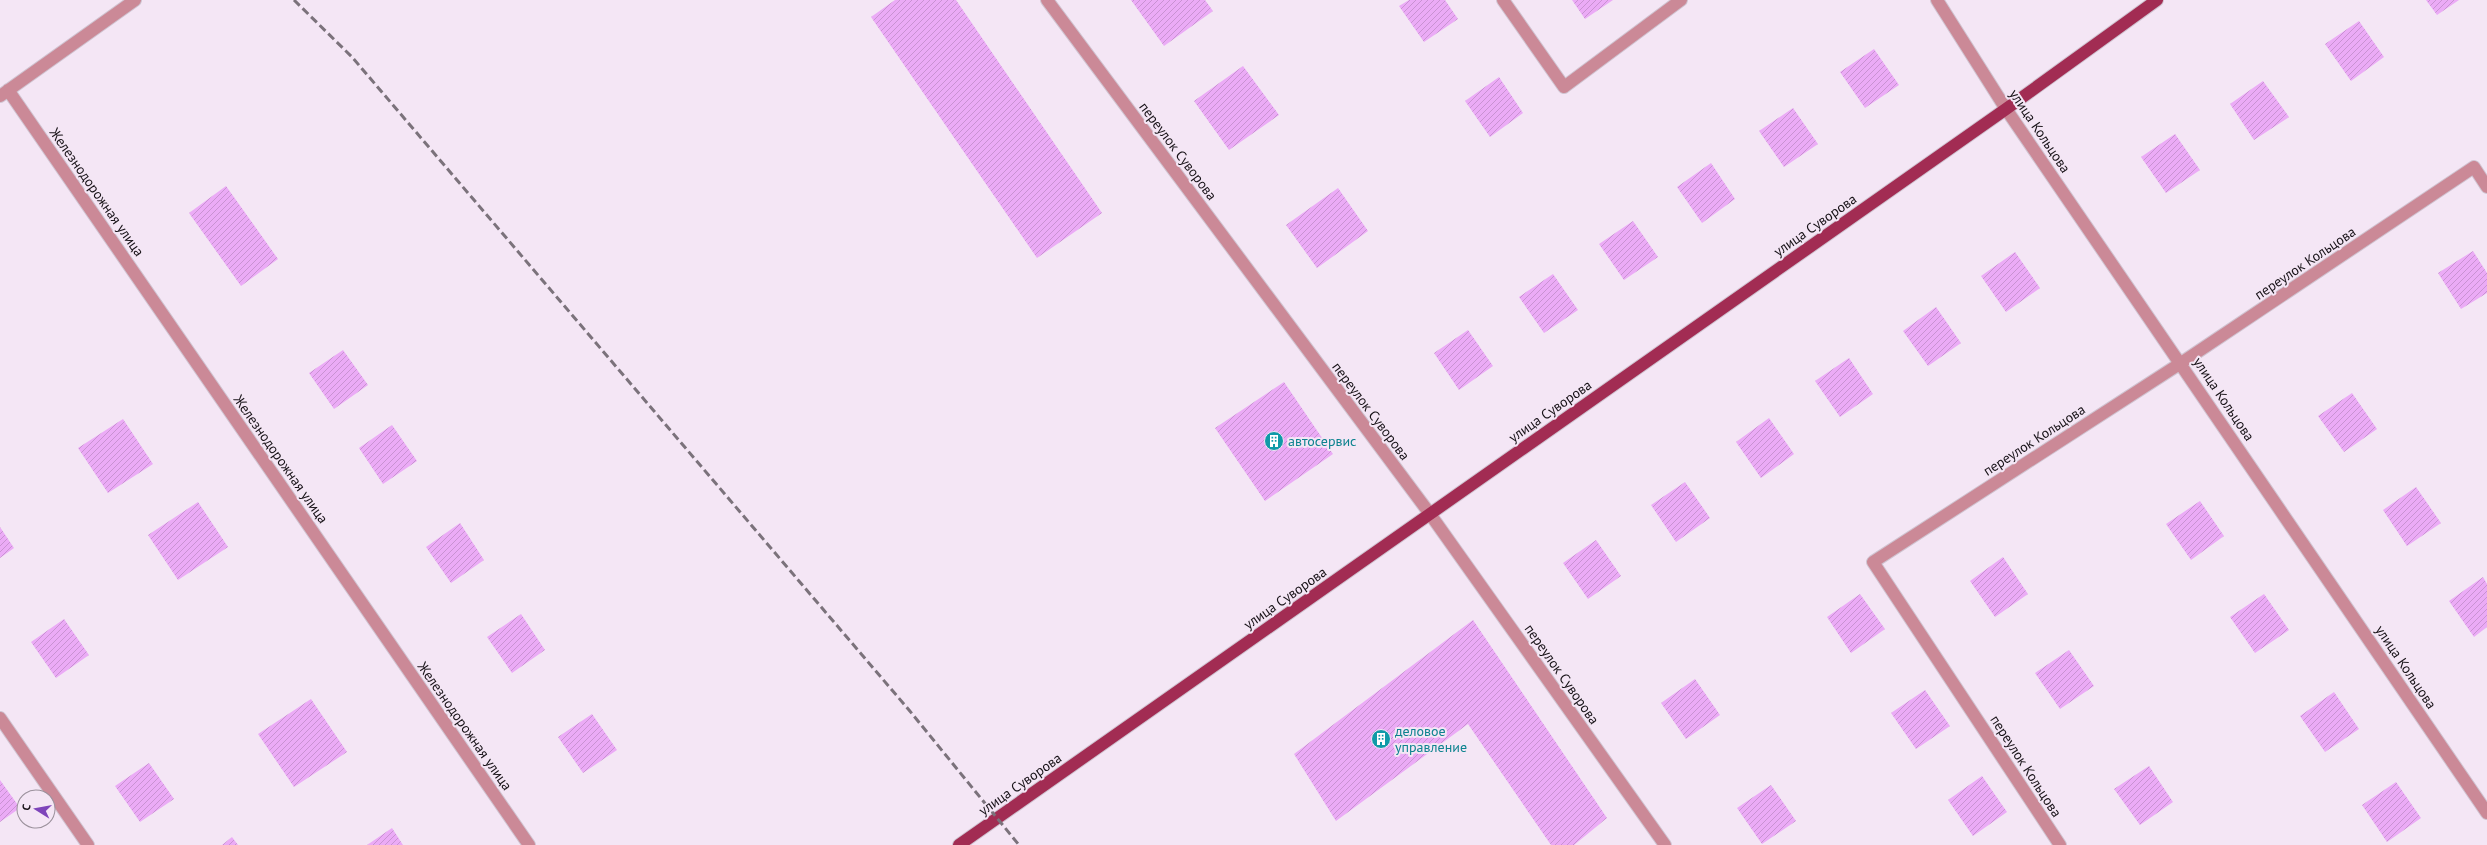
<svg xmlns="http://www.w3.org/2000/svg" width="2487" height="845" font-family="'PT Sans',sans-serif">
<defs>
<pattern id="building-hatch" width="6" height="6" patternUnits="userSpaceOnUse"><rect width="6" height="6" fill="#ebabf6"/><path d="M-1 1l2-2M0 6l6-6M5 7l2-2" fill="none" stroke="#c992d2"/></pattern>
</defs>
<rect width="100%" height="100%" fill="#f4e6f5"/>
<!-- building -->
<path fill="url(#building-hatch)" d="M895 0H956L1102 213 1037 258 871 17Z
M1131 0H1205L1213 11 1164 46Z
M1409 0H1445L1458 19 1424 42 1399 6Z
M1572 0H1613L1585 19Z
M2426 0H2459L2437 15Z
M2359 21 2384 57 2351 81 2325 44Z
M1874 49 1899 85 1865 108 1840 72Z
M1243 66 1279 115 1229 150 1194 101Z
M1499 77 1523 113 1490 137 1465 101Z
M2263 81 2289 117 2254 140 2230 104Z
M1793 108 1818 144 1784 167 1759 131Z
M2175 134 2200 170 2166 193 2141 157Z
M1711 163 1735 199 1702 223 1677 187Z
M226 186 278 259 241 286 189 213Z
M1338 188 1368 231 1317 268 1286 225Z
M1633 221 1658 257 1624 280 1599 244Z
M2473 251 2487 273V293L2461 309 2438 273Z
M2015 252 2040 288 2006 312 1981 276Z
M1553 274 1578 310 1544 333 1519 297Z
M1936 307 1961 343 1928 366 1903 331Z
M1468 330 1493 366 1459 390 1434 353Z
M343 350 368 385 334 409 309 373Z
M1849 358 1873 394 1840 417 1815 381Z
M1284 382 1333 454 1265 501 1215 428Z
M2352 393 2377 429 2344 452 2318 416Z
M1769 418 1794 454 1761 478 1736 442Z
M123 419 153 464 108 493 78 448Z
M392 425 417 461 383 484 359 448Z
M1685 482 1710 518 1676 542 1651 505Z
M2416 487 2441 523 2407 546 2383 510Z
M2200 501 2224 536 2191 560 2166 524Z
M198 502 228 547 178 580 148 535Z
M460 523 484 560 451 583 426 547Z
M0 527 14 548 0 558Z
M1596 540 1621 576 1588 599 1563 563Z
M2003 557 2028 594 1995 617 1970 581Z
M2483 577 2487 584V627L2474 637 2449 601Z
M1860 594 1885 629 1851 653 1827 617Z
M2264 594 2289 630 2255 653 2230 617Z
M521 614 545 650 512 673 487 637Z
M64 619 89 655 56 678 31 642Z
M1473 620 1607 818 1574 845H1551L1468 724 1336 821 1294 754Z
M2069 650 2094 686 2060 709 2035 673Z
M1695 679 1720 715 1686 739 1661 703Z
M1925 690 1950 726 1916 749 1891 713Z
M2334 692 2359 729 2325 752 2300 716Z
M311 699 347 752 294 787 258 734Z
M592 714 617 750 583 773 558 737Z
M149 763 174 799 140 822 115 786Z
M2149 766 2173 802 2140 825 2114 789Z
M1982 776 2007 812 1973 836 1948 800Z
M0 780 20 808 0 822Z
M2396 782 2421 818 2387 842 2362 805Z
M1771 785 1796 821 1762 844 1737 808Z
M392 828 403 845H367Z
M232 837 238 845H222Z"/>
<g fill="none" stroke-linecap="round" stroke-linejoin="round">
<!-- street casing -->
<g stroke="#d0c4d1" stroke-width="14">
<path id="street" d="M1047 0 1430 514 1665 845
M1503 0 1564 87 1681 0
M1937 0 2006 109 2487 813
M8 90 529 845
M0 96 135 0
M0 718 88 845
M2060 845 1873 562 2181 363 2474 167 2487 187"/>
</g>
<!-- primary casing -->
<g stroke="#d0c4d1" stroke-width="14">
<path id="primary" d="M959 845 2006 109 2157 0"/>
</g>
<!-- street -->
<use href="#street" stroke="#cb8997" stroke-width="12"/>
<!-- primary -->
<use href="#primary" stroke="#a22c53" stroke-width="12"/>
<!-- rail -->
<path stroke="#7b727b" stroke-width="3" stroke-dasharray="8 4" stroke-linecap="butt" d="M294 0 352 57 909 710 1019 845"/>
</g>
<!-- icons -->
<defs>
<g id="building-disc" transform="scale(1)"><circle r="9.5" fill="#0f9aa8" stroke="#f4e6f5"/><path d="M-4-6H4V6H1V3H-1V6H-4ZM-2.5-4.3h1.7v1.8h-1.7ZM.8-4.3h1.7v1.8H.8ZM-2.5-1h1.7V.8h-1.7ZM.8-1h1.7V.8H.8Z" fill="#fff"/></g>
</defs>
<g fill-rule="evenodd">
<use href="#building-disc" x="1274" y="441"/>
<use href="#building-disc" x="1381" y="739"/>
</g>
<g text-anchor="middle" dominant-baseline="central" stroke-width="4" stroke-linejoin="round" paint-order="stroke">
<!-- street labels -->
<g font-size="14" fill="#161116" stroke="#f4e6f5">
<text transform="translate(2040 131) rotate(56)">улица Кольцова</text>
<text transform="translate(1178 151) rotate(53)">переулок Суворова</text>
<text transform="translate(97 192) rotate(55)">Железнодорожная улица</text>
<text transform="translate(1815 225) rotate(-35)">улица Суворова</text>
<text transform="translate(2305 263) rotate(-34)">переулок Кольцова</text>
<text transform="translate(2224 399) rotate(56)">улица Кольцова</text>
<text transform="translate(1371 411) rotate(53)">переулок Суворова</text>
<text transform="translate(1550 411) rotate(-35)">улица Суворова</text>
<text transform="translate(2034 440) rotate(-33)">переулок Кольцова</text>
<text transform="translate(281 459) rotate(55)">Железнодорожная улица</text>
<text transform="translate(1285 598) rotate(-35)">улица Суворова</text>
<text transform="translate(2406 667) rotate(56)">улица Кольцова</text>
<text transform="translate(1562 674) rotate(55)">переулок Суворова</text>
<text transform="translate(465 726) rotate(55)">Железнодорожная улица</text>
<text transform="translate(2026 766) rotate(57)">переулок Кольцова</text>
<text transform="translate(1020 784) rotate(-35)">улица Суворова</text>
</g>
<!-- culture labels -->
<g font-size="14" fill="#0d838f" stroke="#f4e6f5" text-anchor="start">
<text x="1288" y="441">автосервис</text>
<text x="1395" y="731">деловое<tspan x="1395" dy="16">управление</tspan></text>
</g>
</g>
<!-- north arrow -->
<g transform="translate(36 809) rotate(281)"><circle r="19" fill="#f4e6f5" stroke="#9b919c"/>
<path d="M0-3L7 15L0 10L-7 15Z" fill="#7e44ba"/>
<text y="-6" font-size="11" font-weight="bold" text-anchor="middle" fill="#161116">С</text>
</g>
</svg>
